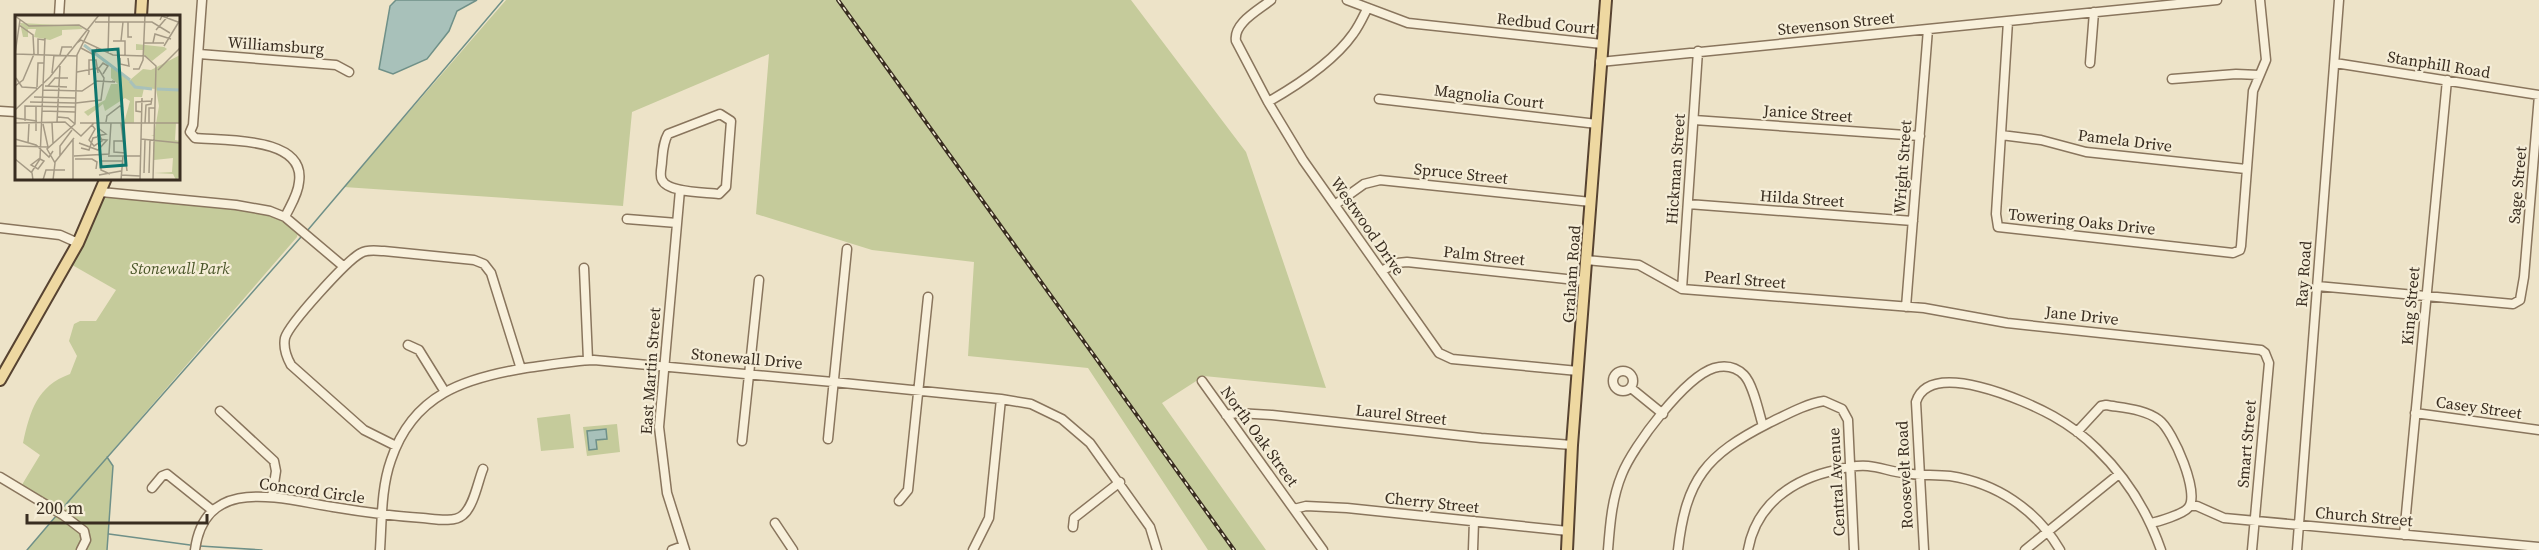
<svg xmlns="http://www.w3.org/2000/svg" width="2539" height="550" font-family="'Source Serif 4',serif">
<rect width="100%" height="100%" fill="#ede3c8"/>
<!-- green -->
<path fill="#c5cb9b" d="M506 0H1131L1246 152 1326 388 1204 376 1162 403 1266 550H1208L1088 368 968 356 974 262 872 250 756 214 769 54 632 112 623 206 344 187Z
M101 192 258 208 299 228 297 237 107 457 113 466 107 550H27L59 512 20 488 40 455 23 443C30 411 37 386 70 374L77 356 69 341 74 324 80 321H96L116 290 67 262Z
M570 414 574 448 541 451 537 418Z
M617 424 620 452 587 456 583 427Z"/>
<!-- water -->
<path fill="#a8c1ba" stroke="#6f9088" stroke-width="1.5" d="M396 0H477L457 11 449 31 427 59 393 74 379 69 390 6Z
M606 429 607 439 596 440 597 449 589 450 587 431Z"/>
<g fill="none" stroke-linecap="round" stroke-linejoin="round">
<!-- stream -->
<path stroke="#6f9088" stroke-width="1.5" d="M307 231 503 0
M107 457 113 466 107 550
M61 510 301 237
M109 534 190 545
M200 546 262 550
M27 550 56 516"/>
<!-- minor casing -->
<g stroke="#89755d" stroke-width="11">
<path id="minor" d="M202 0 193 125 190 132 195 138C224 141 306 136 299 182 298 195 290 206 285 217
M1271 0C1259 10 1233 23 1236 41L1268 102 1303 160 1439 353 1452 359 1578 371
M1347 0 1408 23 1602 44
M59 16 60 0
M2008 21 1996 214 1998 227 2233 253 2240 250 2241 246 2253 91 2266 60 2260 0
M199 54 336 65 349 72
M1600 62 2217 0
M2090 63 2094 12
M2335 63 2539 95
M2172 79 2236 74 2259 75
M1379 99 1597 124
M1268 102C1296 86 1334 61 1353 34 1359 26 1363 17 1367 9
M0 111 16 112
M720 114 731 121 726 187 719 194C706 192 668 193 662 180 659 175 662 167 662 161 663 151 663 143 668 134Z
M1694 120 1920 136
M2001 135 2041 140 2086 152 2246 169
M680 190 659 427 667 493 685 550
M101 192 236 205 270 211 285 217 343 266
M1336 204 1364 184 1380 180 1591 202
M1688 204 1913 221
M627 219 677 223
M0 228 60 235 78 243
M1586 260 1639 265 1682 289 1924 308 2007 323 2261 350 2265 353 2269 363 2252 550
M584 268 588 360
M1381 271 1397 263 1407 262 1585 281
M2317 286 2513 304 2520 300 2524 277 2539 95
M1682 289 1698 51
M1906 307 1928 29
M408 345 419 350 445 392
M1613 381a10 10 0 1 1 20 0a10 10 0 1 1-20 0Z
M1202 381 1323 550
M1631 388 1663 414
M220 411 274 461 276 471 272 497
M2415 413 2539 430
M1226 415 1237 413 1272 415 1481 438 1572 445
M2077 432 2101 406 2106 405C2123 408 2145 409 2159 420 2173 430 2201 495 2188 508 2183 514 2158 522 2150 523
M828 439 847 249
M742 441 759 280
M396 446 364 430 291 365C286 356 283 348 285 338 289 324 347 260 361 253 368 249 376 251 384 251L474 260 484 264 491 273 521 369
M0 477 63 515 84 531 86 540 81 550
M152 488 162 476 167 474 212 510
M899 501 908 490 928 297
M2190 506H2197L2224 518 2539 547
M1294 509 1306 506 1347 508 1568 531
M775 523 793 550
M1073 527 1074 518 1120 482
M2404 535 2447 80
M195 550C205 474 281 499 333 507 363 512 393 516 423 518 435 519 454 523 463 515 474 506 478 481 483 469
M380 550C382 520 381 488 391 460 413 394 465 378 526 368 549 365 571 361 594 360L833 382 1001 399 1031 404 1062 419 1090 443 1150 527 1157 550
M672 550 683 546
M973 550 989 518 1001 399
M1473 550 1474 521
M1608 550C1610 524 1612 498 1622 474 1633 446 1685 377 1714 368 1725 365 1736 367 1744 375 1753 384 1759 413 1763 426
M1678 550C1686 479 1706 455 1769 423 1786 415 1805 404 1824 401L1842 409 1848 420 1854 550
M1748 550C1756 504 1793 479 1836 470 1847 467 1857 465 1868 466 1880 467 1892 472 1904 473 1919 476 1935 474 1950 476 1996 483 2036 509 2060 550
M1924 550 1916 402C1930 358 2026 401 2053 416 2069 425 2084 436 2097 449 2126 477 2148 513 2161 550
M2025 550 2119 474
M2297 550 2339 0"/>
</g>
<!-- major casing -->
<g stroke="#574331" stroke-width="14">
<path id="major" d="M141 16 142 0
M0 380 78 243 106 178
M1567 550 1572 445 1606 0"/>
</g>
<!-- minor -->
<use href="#minor" stroke="#f8f0db" stroke-width="8"/>
<!-- major -->
<use href="#major" stroke="#eed8a1" stroke-width="10"/>
<!-- rail casing -->
<g stroke="#392d20" stroke-width="4">
<path id="rail" d="M838 0 1234 550"/>
</g>
<!-- rail -->
<use href="#rail" stroke="#f5edd7" stroke-width="1.5" stroke-dasharray="4.5" stroke-linecap="butt"/>
</g>
<g text-anchor="middle" dominant-baseline="central" stroke-width="4.5" stroke-linejoin="round" paint-order="stroke">
<!-- street labels -->
<g font-size="16" fill="#392d20" stroke="#f5edd7">
<text transform="translate(1546 23) rotate(6)">Redbud Court</text>
<text transform="translate(1836 23) rotate(-6)">Stevenson Street</text>
<text transform="translate(276 45) rotate(4)">Williamsburg</text>
<text transform="translate(2439 64) rotate(9)">Stanphill Road</text>
<text transform="translate(1489 96) rotate(7)">Magnolia Court</text>
<text transform="translate(1808 113) rotate(4)">Janice Street</text>
<text transform="translate(2125 140) rotate(7)">Pamela Drive</text>
<text transform="translate(1902 167) rotate(-86)">Wright Street</text>
<text transform="translate(1675 169) rotate(-86)">Hickman Street</text>
<text transform="translate(1461 173) rotate(6)">Spruce Street</text>
<text transform="translate(2517 185) rotate(-85)">Sage Street</text>
<text transform="translate(1802 198) rotate(4)">Hilda Street</text>
<text transform="translate(2082 221) rotate(6)">Towering Oaks Drive</text>
<text transform="translate(1368 226) rotate(55)">Westwood Drive</text>
<text transform="translate(1484 255) rotate(6)">Palm Street</text>
<text transform="translate(1571 274) rotate(-86)">Graham Road</text>
<text transform="translate(2303 274) rotate(-86)">Ray Road</text>
<text transform="translate(1745 279) rotate(5)">Pearl Street</text>
<text transform="translate(2410 306) rotate(-85)">King Street</text>
<text transform="translate(2082 315) rotate(6)">Jane Drive</text>
<text transform="translate(747 358) rotate(5)">Stonewall Drive</text>
<text transform="translate(650 371) rotate(-86)">East Martin Street</text>
<text transform="translate(2479 407) rotate(8)">Casey Street</text>
<text transform="translate(1401 414) rotate(6)">Laurel Street</text>
<text transform="translate(1260 436) rotate(54)">North Oak Street</text>
<text transform="translate(2246 444) rotate(-85)">Smart Street</text>
<text transform="translate(1904 475) rotate(-93)">Roosevelt Road</text>
<text transform="translate(1836 482) rotate(-93)">Central Avenue</text>
<text transform="translate(312 490) rotate(8)">Concord Circle</text>
<text transform="translate(1432 502) rotate(6)">Cherry Street</text>
<text transform="translate(2364 516) rotate(5)">Church Street</text>
</g>
<!-- park labels -->
<g font-size="16" font-style="italic" fill="#495528" stroke="#f5edd7">
<text x="180" y="268">Stonewall Park</text>
</g>
</g>
<!-- overview -->
<g transform="translate(15 15)">
<rect width="165" height="165" fill="#ede3c8"/>
<path d="M5 8 64 11 68 14 47 15V20L35 25 19 22 21 14H13V22H8ZM121 29 149 32 152 34 137 46 129 40V35H121ZM165 40V108H161L160 125 165 126V161L161 165 158 159 139 158 157 157 158 143 139 145V121L136 120H139L144 91 141 74 129 73 127 82H119V108H109L115 86 110 83 90 96 88 89 73 101 69 97 90 85 96 69H103L96 63V50L115 65 128 54 136 55Z" fill="#c5cb9b"/>
<path fill="none" stroke="#a8c1ba" stroke-width="3" d="M69 30 115 65M115 66 120 72 137 74M142 74 165 75"/>
<path fill="none" stroke="#a59a85" stroke-width="1.5" d="M0 1 14 11 64 10 74 16 62 40 60 109 32 134 40 148 38 165M145 5 147 1 163 7M80 7H137L155 18M113 7V22H117M141 15 154 0M98 26H110V40M106 26 108 7M62 28 66 25 98 40 130 41 141 51 138 165M129 28H149M138 28 140 19 156 24M149 31 165 5M66 33 79 40 82 33M93 38 94 0M0 39 62 41M0 39 5 5M23 39V24L30 25M45 40 47 32H57M105 43V49L114 51 113 43M84 53 88 48 93 51 88 59M118 54H124L128 45 130 0M143 55 165 33M37 58 39 40M74 60V45H81L83 58M1 63 7 72 22 73M0 71 8 65 19 39 18 20 4 10M30 71 52 72M33 71 40 63H53M22 72 23 48H29M28 75 67 76 82 66 100 67 97 66M19 82 60 83M15 87 60 88M61 88 86 85 89 63 83 53 62 57M0 95 35 62 84 0M27 96 60 97M127 97 121 96V87L136 86M43 102 53 103 60 109M0 103 22 106M10 106V91L60 92M42 107 45 51M91 107 92 101 105 91 108 93M0 108 50 107 66 121 79 108M37 108 38 128M65 108H141M106 108 112 156M130 108 131 90 136 89 137 83M134 108V93H140M141 108H165M77 110 80 114 74 125 79 131 87 126 83 116M21 116V92M82 121 91 119 83 113M0 124 21 130 34 142 38 136M58 124V165M126 124 165 128M108 126H99V137L111 138M13 128 14 109M64 128 83 135 92 125 83 124M1 131 33 132 28 109M66 133 74 135 78 123 82 122M86 139V155L95 159M45 141V131L57 115M59 141 94 139 96 108M93 141H125M0 144 17 158 18 165M25 144 29 146 23 154 16 150 25 143M60 144H77L82 147 81 154M86 146H107M40 147 59 123M16 158 25 144 30 23M129 158 130 125M134 158 135 125M84 160 106 156M106 160 125 161M28 165 31 155H50M106 165 108 141M125 165 127 83"/>
<path fill="#0f766e" fill-opacity="0.15" stroke="#0f766e" stroke-width="3" d="M103 34 111 150 86 152 78 36Z"/>
<rect width="165" height="165" fill="none" stroke="#392d20" stroke-width="3"/>
</g>
<!-- scale -->
<path d="M27 514v9h180v-9" fill="none" stroke="#392d20" stroke-width="3"/>
<text x="36" y="514" font-size="18" fill="#392d20" stroke="#f5edd7" stroke-width="4.5" paint-order="stroke">200 m</text>
</svg>
